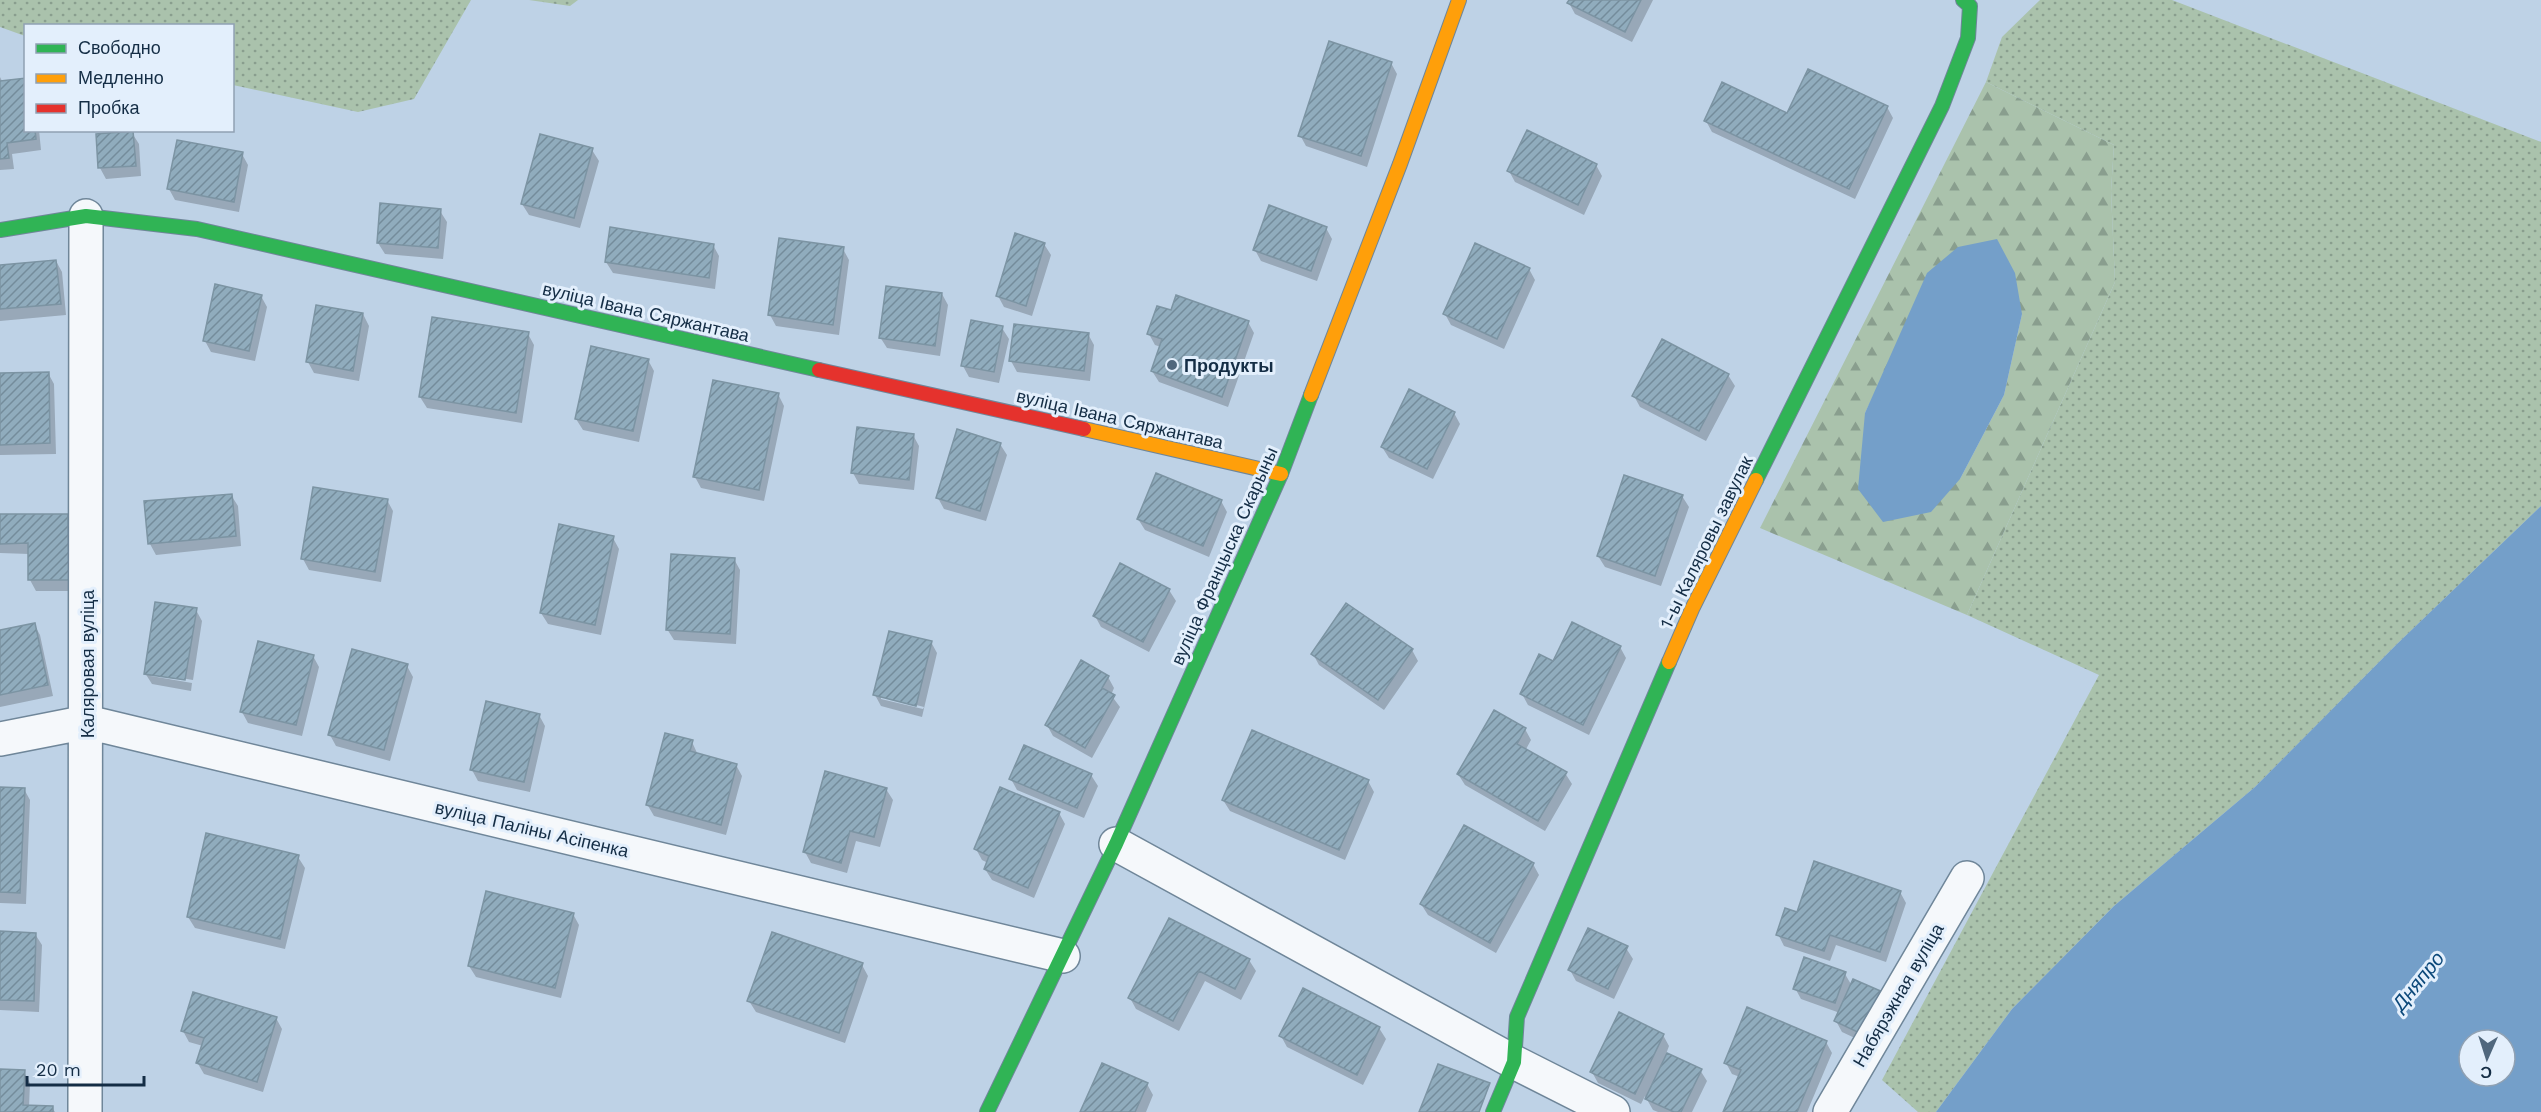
<svg xmlns="http://www.w3.org/2000/svg" width="2541" height="1112" font-family="'Work Sans',sans-serif">
<defs>
<pattern id="grass-dots" width="8" height="8" patternUnits="userSpaceOnUse" patternTransform="scale(1.5)"><rect width="8" height="8" fill="#aac2ac"/><path d="M2 2h.1M6 6h.1" fill="none" stroke="#899e8e" stroke-width="1.8" stroke-linecap="round"/></pattern>
<pattern id="forest-firs" width="22" height="20" patternUnits="userSpaceOnUse" patternTransform="scale(1.5)"><rect width="22" height="20" fill="#aac2ac"/><path d="M5 1l3.5 6h-7zM16 11l3.5 6h-7z" fill="#899e8e"/></pattern>
<pattern id="building-hatch" width="6" height="6" patternUnits="userSpaceOnUse" patternTransform="scale(1.5)"><rect width="6" height="6" fill="#90acbd"/><path d="M-1 1l2-2M0 6l6-6M5 7l2-2" fill="none" stroke="#748c9b"/></pattern>
</defs>
<rect width="100%" height="100%" fill="#bed2e6"/>
<!-- grass -->
<path fill="url(#grass-dots)" d="M0 0H471L414 99 358 112 233 85 232 26H26L25 36 0 27Z
M529 0H578L570 6Z
M2040 0H2172L2541 142V506L2397 644 2255 787 2114 906 2012 1009 1936 1112H1918L1882 1080 2099 675 1967 615 2115 282 2111 191 2114 145 1986 82 2002 37Z"/>
<!-- forest -->
<path fill="url(#forest-firs)" fill-rule="evenodd" d="M1986 82 2114 145 2111 191 2115 282 1967 615 1760 528ZM2022 314 2004 395 1960 479 1865 413 1886 369Z"/>
<!-- water -->
<path fill="#749fc9" fill-rule="evenodd" d="M1997 239 2015 273 2022 314 2004 395 1960 479 1931 512 1883 522 1858 489 1865 413 1927 273 1958 247Z
M2541 506V1112H1936L2012 1009 2114 906 2255 787 2397 644ZM2469 1040H2505V1076H2469Z"/>
<!-- shadow -->
<path fill="#0003" fill-rule="evenodd" d="M1570 0H1653L1632 42 1575 14 1569 3Z
M1391 63 1397 74 1367 167 1306 146 1300 135Z
M0 77 26 130H39L41 150 12 154 14 169 0 170Z
M1887 107 1893 118 1855 199 1712 132 1706 121Z
M132 133 139 144 141 176 106 179 100 168Z
M592 150 599 161 580 228 529 215 522 204Z
M242 154 248 165 239 212 175 200 169 189Z
M1596 165 1602 176 1584 215 1515 182 1509 171Z
M440 211 447 222 443 259 385 254 378 243Z
M1326 228 1332 239 1317 281 1261 261 1255 250Z
M1044 244 1051 255 1032 316 1004 307 998 296Z
M713 245 719 256 715 289 613 273 606 262Z
M843 249 849 260 839 335 776 326 770 315Z
M56 261 62 272 66 315 0 321V266Z
M1529 269 1535 280 1504 349 1451 325 1445 314Z
M942 294 948 305 940 356 887 348 880 337Z
M261 296 267 307 255 361 211 352 205 341Z
M1172 312 1248 322 1254 333 1228 407 1159 382 1152 371 1161 347 1155 345 1149 334Z
M363 314 369 326 359 381 314 373 308 362Z
M1002 328 1009 339 999 383 969 377 963 366Z
M528 334 534 345 522 423 427 408 420 397Z
M1088 334 1094 345 1090 381 1017 372 1011 361Z
M648 360 654 371 639 442 583 430 576 419Z
M48 373 54 384 56 454 0 455V375Z
M1728 375 1735 386 1706 441 1640 407 1634 396Z
M778 394 784 406 764 501 701 488 695 477Z
M1454 413 1460 424 1433 479 1389 458 1382 447Z
M913 435 919 446 914 490 859 484 853 473Z
M1000 444 1007 455 986 521 944 509 938 498Z
M231 495 238 506 241 546 156 555 150 544Z
M1682 496 1689 507 1661 586 1605 567 1598 556Z
M387 500 393 511 381 582 309 570 303 559Z
M1221 501 1227 512 1209 557 1145 530 1138 519Z
M67 515 73 526 74 591H36L30 580 29 554 0 553V516Z
M613 538 619 549 601 635 548 624 541 613Z
M734 559 740 570 736 644 674 640 667 629Z
M1121 565 1169 590 1176 601 1149 652 1101 627 1095 616Z
M196 610 202 621 193 680 151 673V676L192 683 191 691 152 684 145 673Z
M34 624 40 635 53 696 0 707V632Z
M931 642 937 653 922 717 881 706 875 695ZM881 696 924 707 923 709 881 699Z
M1620 647 1626 658 1589 735 1528 705 1522 694 1553 663Z
M1412 650 1418 661 1384 710 1319 665 1313 654Z
M313 656 319 667 302 736 248 723 242 712Z
M407 666 413 677 390 761 336 746 330 735Z
M1108 677 1114 688 1111 695 1120 707 1092 758 1053 736 1047 725Z
M539 715 545 726 530 792 478 781 472 770Z
M1525 729 1531 740 1525 751 1565 773 1572 784 1545 831 1465 785 1458 774Z
M692 742 698 755 736 765 742 776 726 835 654 816 647 804Z
M1091 775 1098 786 1084 818 1017 790 1011 779Z
M1368 781 1374 792 1345 860 1230 811 1223 800Z
M0 788 24 789 30 800 26 904 0 903Z
M886 789 893 800 880 847 856 841 847 873 811 863 805 852Z
M1059 813 1065 824 1034 898 992 880 985 869 988 863 982 860 976 849Z
M298 857 305 868 285 949 195 928 188 917Z
M1533 864 1539 875 1496 953 1428 915 1421 904Z
M1900 892 1906 903 1886 962 1836 945 1830 961 1784 946 1778 934 1798 914Z
M573 914 579 925 561 998 476 977 469 966Z
M1170 920 1249 960 1256 971 1241 1000 1205 981 1179 1031 1136 1009 1130 998Z
M0 932 35 934 42 945 39 1012 0 1010Z
M1626 948 1633 959 1614 999 1576 981 1570 970Z
M862 965 868 976 845 1043 756 1012 749 1001Z
M1845 974 1852 986 1872 1046 1842 1032 1836 1021 1840 1013 1801 999 1795 988Z
M276 1018 282 1029 263 1092 204 1074 197 1062 203 1046 189 1042 183 1031Z
M1379 1028 1386 1039 1363 1085 1287 1047 1281 1036Z
M1663 1035 1669 1046 1666 1054 1700 1070 1707 1081 1692 1112H1658L1653 1110 1645 1096 1641 1104 1598 1083 1592 1072Z
M1826 1042 1832 1053 1807 1112H1725L1740 1077 1732 1074 1726 1063Z
M0 1070 24 1072 30 1083 29 1107 52 1108 55 1112H0Z
M1147 1084 1153 1095 1146 1112H1081Z"/>
<!-- building -->
<path fill="url(#building-hatch)" stroke="#7c94a3" stroke-width="1.5" d="M1569 0H1641L1625 32 1567 3Z
M1329 41 1392 62 1361 156 1298 136Z
M1808 69 1888 106 1849 189 1704 121 1722 82 1787 113Z
M26 78V130H35L36 139 7 143 9 158 0 159V81Z
M1527 130 1597 164 1578 205 1507 171Z
M133 131 136 166 98 168 96 134Z
M540 134 593 148 574 218 521 204Z
M177 140 243 152 234 202 167 189Z
M380 203 441 209 438 248 377 243Z
M1269 205 1327 227 1311 271 1253 250Z
M610 227 714 244 709 278 605 262Z
M1015 233 1045 243 1026 306 996 296Z
M779 238 844 247 833 325 768 315Z
M1475 243 1530 268 1497 339 1443 314Z
M56 260 61 304 0 309V265Z
M215 284 262 295 249 351 203 341Z
M886 286 942 293 935 346 879 338Z
M1176 295 1249 321 1222 397 1151 371 1162 339 1147 334 1157 306 1171 310Z
M316 305 363 313 353 371 306 362Z
M432 317 529 332 516 413 419 397Z
M971 320 1003 326 994 372 961 366Z
M1014 324 1089 333 1084 371 1009 361Z
M1662 339 1729 374 1699 431 1632 396Z
M591 346 649 359 633 431 575 419Z
M49 372 50 443 0 445V373Z
M713 380 779 393 759 490 693 477Z
M1409 389 1455 412 1427 469 1381 447Z
M857 427 914 434 909 480 851 473Z
M957 429 1001 443 980 511 936 498Z
M1156 473 1222 500 1203 546 1137 519Z
M1624 475 1683 495 1655 576 1597 556Z
M313 487 388 499 375 572 301 559Z
M232 494 236 536 148 544 144 501Z
M0 514H68L69 580H28V543L0 544Z
M559 524 614 536 595 625 540 613Z
M671 554 735 558 730 634 666 630Z
M1120 563 1170 589 1143 642 1093 616Z
M155 602 197 608 185 680 144 674Z
M1346 603 1413 649 1378 700 1311 654Z
M1572 622 1621 646 1583 725 1520 694 1539 654 1553 661Z
M35 623 48 685 0 695V630Z
M889 631 932 641 916 706 873 695Z
M258 641 314 655 296 725 240 712Z
M352 649 408 664 384 750 328 735Z
M1081 660 1109 676 1102 688 1115 695 1085 748 1045 725Z
M486 701 540 714 524 782 470 770Z
M1494 710 1526 728 1517 744 1567 772 1538 821 1457 774Z
M1252 730 1369 780 1339 850 1222 800Z
M665 733 693 740 690 751 737 764 721 825 646 805Z
M1024 745 1092 774 1077 808 1009 779Z
M825 771 887 788 874 837 850 831 841 863 803 852Z
M0 787 25 788 20 893 0 892Z
M1000 787 1060 812 1028 888 984 869 989 856 974 849Z
M1464 825 1534 863 1490 943 1420 904Z
M206 833 299 855 280 939 187 917Z
M1814 861 1901 891 1880 952 1830 935 1824 951 1776 935 1785 908 1797 912Z
M486 891 574 913 555 988 468 966Z
M1169 918 1250 959 1235 989 1199 971 1173 1021 1128 998Z
M1588 928 1628 946 1608 989 1568 970Z
M0 931 36 933 34 1001 0 1000Z
M772 932 863 963 839 1033 747 1001Z
M1804 957 1846 972 1835 1003 1793 989Z
M1853 979 1885 993 1866 1036 1834 1021Z
M1303 988 1380 1027 1357 1075 1279 1036Z
M193 992 277 1017 257 1082 196 1063 204 1038 181 1031Z
M1747 1007 1827 1041 1797 1112H1723L1741 1070 1724 1063Z
M1619 1012 1664 1034 1635 1094 1590 1072Z
M1667 1053 1702 1069 1681 1112H1674L1645 1099Z
M1102 1063 1148 1083 1135 1112H1080Z
M1438 1064 1490 1083 1479 1112H1419Z
M0 1069 25 1070 23 1105 53 1106V1112H0Z"/>
<g fill="none" stroke-linecap="round" stroke-linejoin="round">
<!-- street casing -->
<g stroke="#6f8699" stroke-width="36">
<path id="street" d="M0 739 87 722 1063 956
M1116 844 1514 1062 1613 1112
M85 1112 86 216
M1830 1112 1967 878"/>
</g>
<!-- fast casing -->
<g stroke="#6f8699" stroke-width="16">
<path id="fast" d="M0 230 86 216 197 229 819 370
M1756 480 1942 106 1968 38 1970 6 1963 0
M987 1112 1116 844 1281 474 1311 395
M1493 1112 1514 1062 1517 1017 1669 662"/>
</g>
<!-- slow casing -->
<g stroke="#6f8699" stroke-width="16">
<path id="slow" d="M1311 395 1400 164 1459 0
M1084 429 1281 474
M1669 662 1692 609 1756 480"/>
</g>
<!-- jam casing -->
<g stroke="#6f8699" stroke-width="16">
<path id="jam" d="M819 370 1084 429"/>
</g>
<!-- street -->
<use href="#street" stroke="#f5f8fb" stroke-width="33"/>
<!-- fast -->
<use href="#fast" stroke="#30b455" stroke-width="14"/>
<!-- slow -->
<use href="#slow" stroke="#ff9f0a" stroke-width="14"/>
<!-- jam -->
<use href="#jam" stroke="#e5322d" stroke-width="14"/>
</g>
<!-- markers -->
<circle fill="#50677d" stroke="#e3effc" stroke-width="2" cx="1172" cy="365" r="6"/>
<g text-anchor="middle" dominant-baseline="central" stroke-width="6" stroke-linejoin="round" paint-order="stroke">
<!-- street labels -->
<g font-size="18" fill="#142d45" stroke="#e3effc">
<text transform="translate(646 312) rotate(13)">вуліца Івана Сяржантава</text>
<text transform="translate(1120 419) rotate(13)">вуліца Івана Сяржантава</text>
<text transform="translate(1706 542) rotate(-64)">1-ы Каляровы завулак</text>
<text transform="translate(1224 556) rotate(-66)">вуліца Францыска Скарыны</text>
<text transform="translate(87 664) rotate(-90)">Каляровая вуліца</text>
<text transform="translate(532 829) rotate(13)">вуліца Паліны Асіпенка</text>
<text transform="translate(1898 995) rotate(-60)">Набярэжная вуліца</text>
</g>
<!-- poi labels -->
<g font-size="18" font-weight="bold" fill="#142d45" stroke="#e3effc" text-anchor="start">
<text x="1184" y="365">Продукты</text>
</g>
<!-- water labels -->
<g font-size="20" font-style="italic" fill="#0b487a" stroke="#e3effc">
<text transform="translate(2418 981) rotate(-51)">Дняпро</text>
</g>
</g>
<!-- legend -->
<rect x="24" y="24" width="210" height="108" fill="#e3effc" stroke="#90a1b3" stroke-width="1.5"/>
<rect x="36" y="44" width="30" height="9" fill="#30b455" stroke="#90a1b3" stroke-width="1.5"/>
<text x="78" y="54" font-size="18" fill="#142d45">Свободно</text>
<rect x="36" y="74" width="30" height="9" fill="#ff9f0a" stroke="#90a1b3" stroke-width="1.5"/>
<text x="78" y="84" font-size="18" fill="#142d45">Медленно</text>
<rect x="36" y="104" width="30" height="9" fill="#e5322d" stroke="#90a1b3" stroke-width="1.5"/>
<text x="78" y="114" font-size="18" fill="#142d45">Пробка</text>
<!-- north arrow -->
<g transform="translate(2487 1058) rotate(183)"><circle r="28" fill="#e3effc" stroke="#90a1b3" stroke-width="1.5"/>
<path d="M0-4.5L10 22L0 15L-10 22Z" fill="#50677d"/>
<text y="-9" font-size="16" font-weight="bold" text-anchor="middle" fill="#142d45">С</text>
</g>
<!-- scale -->
<path d="M27 1076v9h117v-9" fill="none" stroke="#142d45" stroke-width="3"/>
<text x="36" y="1076" font-size="18" fill="#142d45" stroke="#e3effc" stroke-width="4.5" paint-order="stroke">20 m</text>
</svg>
